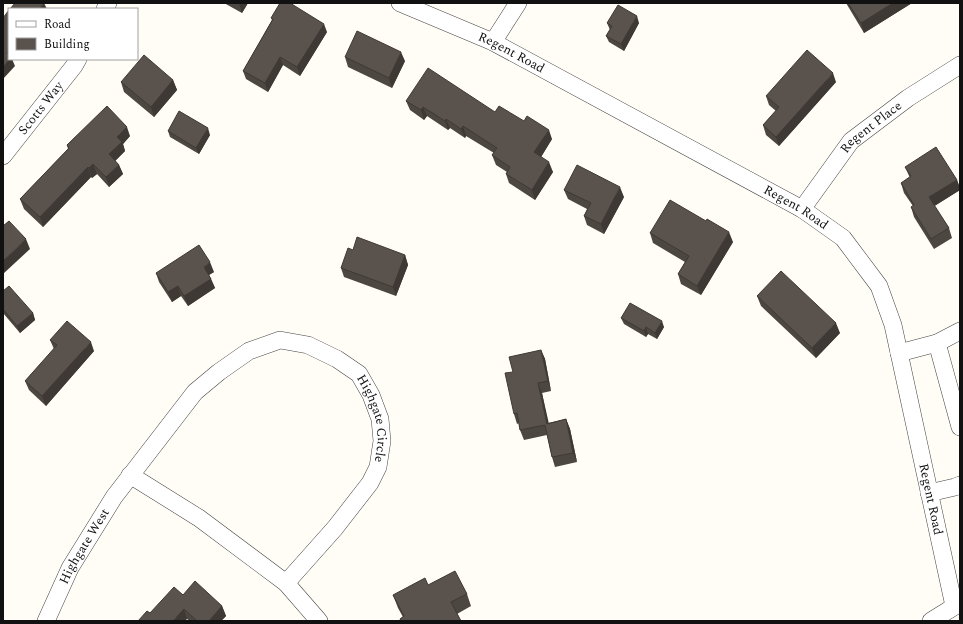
<svg xmlns="http://www.w3.org/2000/svg" width="963" height="624" font-family="Spectral,serif">
<rect width="100%" height="100%" fill="#fffdf5"/>
<g fill="none" stroke-linecap="round" stroke-linejoin="round">
<!-- minor casing -->
<g stroke="#444" stroke-width="18">
<g id="minor">
<path id="s1" d="M400 3 493 42 802 209 843 238 879 286 893 325 954 606"/>
<path d="M105 9 108 3"/>
<path d="M493 42 518 3"/>
<path id="s2" d="M3 156 74 66 78 59"/>
<path id="s3" d="M802 209 851 141 908 98 960 65"/>
<path d="M937 343 960 427"/>
<path d="M899 353 937 343 960 331"/>
<path d="M130 475 199 518 286 583 319 621"/>
<path d="M929 493 955 487 960 485"/>
<path id="s4" d="M46 621 70 568 114 497 195 392 219 372 249 351 280 340 308 345 337 359 359 374 371 395 380 419 382 441 378 467 370 483 335 528 286 583"/>
<path d="M931 621 960 603"/>
</g>
</g>
<!-- minor -->
<use href="#minor" stroke="#fff" stroke-width="17"/>
</g>
<!-- wall -->
<path fill="#4d4742" d="M224 3H248L242 13Z
M846 3H912L864 33Z
M271 18 327 32 300 76 283 65 268 92 246 79 243 71 272 20Z
M607 23H639L624 51 609 42 606 36 610 30Z
M345 57 405 61 392 88 348 67Z
M173 80 177 90 154 117 124 92 121 82Z
M836 82 779 146 766 135 763 125 776 111 769 105 766 96Z
M406 101 495 112 552 139 541 157 553 172 535 200 509 183 506 174 507 172 496 165 492 155 494 153 466 136 465 138 450 128 448 130 427 116 424 120 410 110Z
M168 131 210 135 199 154 170 137Z
M130 136 123 144 125 151 115 161 119 165 123 174 109 187 97 174 92 178 91 177 43 227 24 209 20 199 68 149 67 145Z
M905 167 957 180 960 188V190L934 206 949 228 952 238 934 249 914 217 911 207 913 206 904 193 901 183 910 178Z
M564 190 624 197 604 234 587 225 584 216 587 209 568 199Z
M650 233 733 242 701 295 681 284 678 274 685 262 653 243Z
M353 250 405 255 408 265 396 296 344 277 341 268Z
M214 272 209 275 211 279 215 288 188 306 181 296 172 302 159 282 156 273Z
M3 291 33 313 35 320 20 333 3 313Z
M757 296 840 333 816 358 761 306Z
M621 318 664 327 657 339 648 334 646 337 624 324Z
M50 340 94 351 46 406 29 390 25 381 54 349Z
M541 350 545 359 551 391 542 393 548 423 566 419 570 429 577 462 555 467 552 457 547 435 524 440 520 430 519 423 517 424 514 414Z
M428 585 467 594 471 606 457 614 461 621H401L400 619 403 617 398 608 393 595Z
M183 595 222 606 226 616 221 621H190L187 619 150 613Z"/>
<!-- shaded-wall -->
<path fill="#3f3936" d="M44 3 47 9H40Z
M239 3H248L242 13Z
M893 3H912L864 33 861 23Z
M637 16 639 23 624 51 621 44Z
M324 24 327 32 300 76 297 67Z
M401 52 405 61 392 88 389 78Z
M280 57 283 65 268 92 265 83Z
M9 59H12L15 66 3 79V67Z
M833 73 836 82 779 146 776 137Z
M173 80 177 90 154 117 151 107Z
M423 107 427 116 424 120 421 110Z
M446 119 450 128 448 130 445 121Z
M463 126 466 136 465 138 461 129Z
M127 127 130 136 123 144 125 151 112 164 109 154 117 137Z
M208 128 210 135 199 154 196 148Z
M549 130 552 139 538 162 534 152Z
M549 162 553 172 535 200 532 190Z
M93 164 97 174 92 178 89 168Z
M119 165 123 174 109 187 106 177Z
M88 167 91 177 43 227 40 217Z
M957 180 960 188V190L933 207 929 197Z
M620 187 624 197 604 234 601 224Z
M729 232 733 242 701 295 697 286Z
M26 239 30 249 3 274V261Z
M405 255 408 265 396 296 393 287Z
M210 262 214 272 207 276 204 267Z
M211 279 215 288 188 306 184 296Z
M178 286 181 296 172 302 168 292Z
M33 313 35 320 20 333 17 326Z
M662 321 664 327 657 339 655 333Z
M836 323 840 333 816 358 812 348Z
M646 327 648 334 646 337 644 331Z
M91 342 94 351 46 406 42 396Z
M541 350 545 359 551 391 548 381Z
M538 383 542 393 551 433 547 424Z
M566 419 570 429 577 462 573 453Z
M222 606 226 616 221 621H209Z
M184 609 187 619 185 621H173Z"/>
<!-- building -->
<path fill="#5a524d" stroke="#3f3936" d="M15 3H44L40 9H10Z
M280 3H290L324 24 297 67 280 57 265 83 243 71 273 19 271 18Z
M848 3H893L861 23Z
M618 5 637 16 621 44 606 36 612 26 607 23Z
M9 10V50L7 53 9 55V59H10L3 67V18Z
M357 31 401 52 389 78 345 57Z
M807 50 833 73 776 137 763 125 779 107 766 96Z
M144 55 173 80 151 107 121 82Z
M428 68 495 112 499 106 524 121 527 116 549 130 534 152 549 162 532 190 506 174 510 167 492 155 497 148 463 126 461 129 446 119 445 121 423 107 421 110 406 101Z
M107 106 127 127 117 137 122 142 109 154 119 165 106 177 93 164 89 168 88 167 40 217 20 199 69 148 67 145Z
M179 111 208 128 196 148 168 131Z
M936 147 957 180 929 197 949 228 931 239 911 207 914 205 901 183 911 176 905 167Z
M577 165 620 187 601 224 584 216 591 203 564 190Z
M670 200 706 221 707 219 729 232 697 286 678 274 689 256 650 233Z
M9 221 26 239 3 261V226Z
M357 237 405 255 393 287 341 268 348 248 353 250Z
M199 245 210 262 204 267 211 279 184 296 178 286 168 292 156 273Z
M781 271 836 323 812 348 757 296Z
M9 286 33 313 17 326 3 309V291Z
M630 303 662 321 655 333 646 327 644 331 621 318Z
M67 321 91 342 42 396 25 381 57 345 50 340Z
M541 350 548 381 538 383 547 424 566 419 573 453 552 457 545 425 520 430 517 413 514 414 505 373 513 372 509 357Z
M455 571 467 594 451 602 461 621H401L400 619 404 616 393 595 425 578 428 585Z
M195 581 222 606 209 621H197L184 609 173 621H138L147 611 150 613 174 587 183 595Z"/>
<g text-anchor="middle" dominant-baseline="central" stroke-width="4" stroke-linejoin="round" paint-order="stroke">
<!-- street labels -->
<g font-size="13" fill="#111" stroke="#fff">
<text stroke="none"><textPath href="#s1" startOffset="122">Regent Road</textPath></text>
<text stroke="none"><textPath href="#s2" startOffset="61">Scotts Way</textPath></text>
<text stroke="none"><textPath href="#s3" startOffset="108">Regent Place</textPath></text>
<text stroke="none"><textPath href="#s1" startOffset="446">Regent Road</textPath></text>
<text stroke="none"><textPath href="#s4" startOffset="510">Highgate Circle</textPath></text>
<text stroke="none"><textPath href="#s1" startOffset="782">Regent Road</textPath></text>
<text stroke="none"><textPath href="#s4" startOffset="84">Highgate West</textPath></text>
</g>
</g>
<!-- border -->
<rect width="963" height="624" fill="none" stroke="#111111" stroke-width="8"/>
<!-- legend -->
<rect x="8" y="8" width="130" height="52" fill="#ffffff" stroke="#a0a0a0"/>
<rect x="16" y="21" width="20" height="6" fill="#ffffff" stroke="#a0a0a0"/>
<text x="44" y="28" font-size="12" fill="#111111">Road</text>
<rect x="16" y="38" width="20" height="12" fill="#5a524d" stroke="#a0a0a0"/>
<text x="44" y="48" font-size="12" fill="#111111">Building</text>
</svg>
